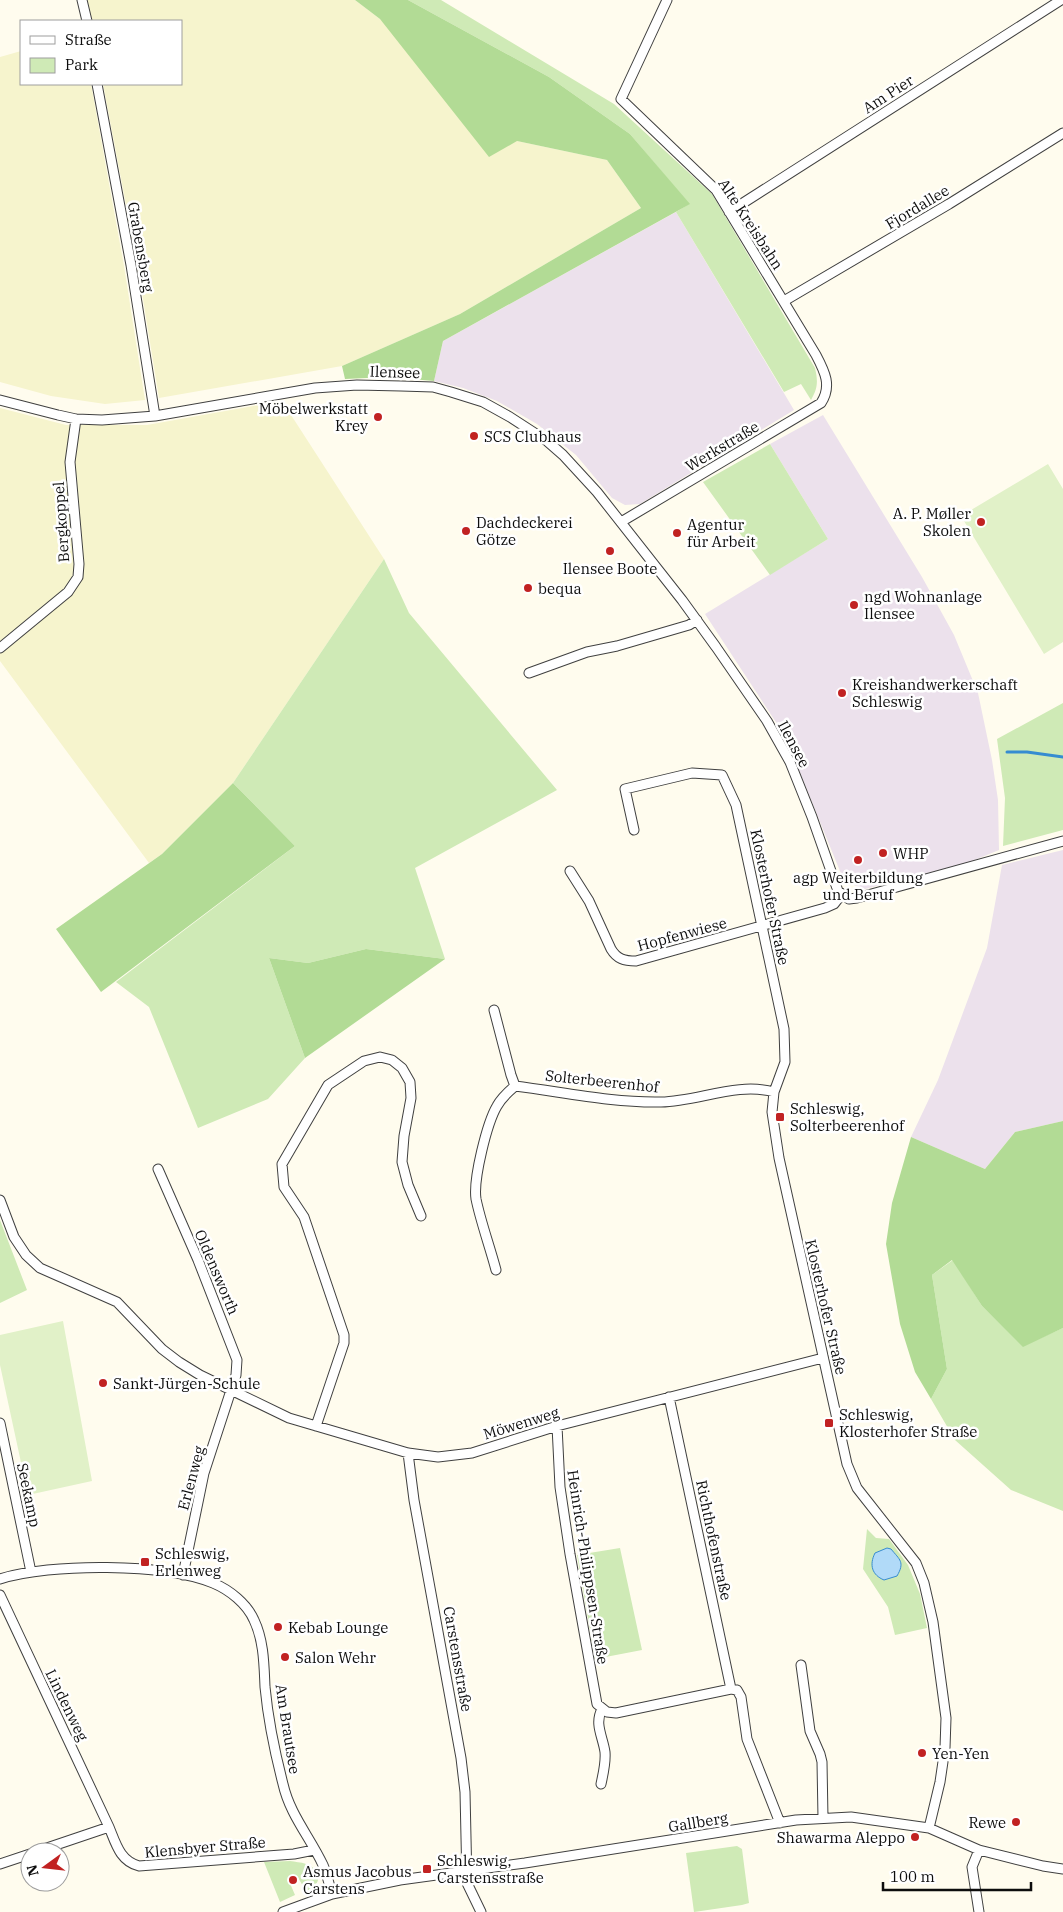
<svg xmlns="http://www.w3.org/2000/svg" width="1063" height="1912" font-family="'IBM Plex Serif',serif">
<rect width="100%" height="100%" fill="#fffcee"/>
<!-- industrial -->
<path fill="#ece1ec" d="M676 212 794 410 640 504 625 505 612 498 576 455 537 424 497 401 463 388 434 381 443 341Z
M823 415 922 577 954 635 978 693 992 760 998 800 999 850 970 862 865 889 851 884 842 876 785 736 705 614 828 539 770 444Z
M1063 850V1121L1015 1132 985 1169 911 1137 938 1080 987 948 1002 865Z"/>
<!-- farmland -->
<path fill="#f6f4cd" d="M87 0H355L380 19 517 141 607 160 641 208 460 314 342 366 159 398 138 268 103 84H181V21H91Z
M21 51V84H91L124 266 145 400 105 404 51 396 0 382V57Z
M282 401 384 559 233 783 162 854 149 863 0 661V408L66 425H147Z"/>
<!-- green -->
<path fill="#cfeab6" d="M408 0H441L614 104 712 194 815 368C818 381 818 388 811 400L801 384 784 392 676 212 689 204 630 134 549 77Z
M770 444 828 539 770 575 703 482Z
M384 559 409 613 557 790 415 868 445 959 366 949 308 963 269 958 305 1058 268 1099 198 1128 149 1007 116 982 295 846 233 783Z
M1063 703V830L1003 846 1005 798 997 739Z
M0 1220 27 1290 0 1303Z
M953 1260 982 1306 1023 1346 1063 1328V1511L1011 1490 955 1440 931 1399 947 1369 932 1275Z
M867 1529 876 1538 889 1539 908 1565 920 1594 927 1628 895 1635 888 1607 863 1569Z
M620 1548 642 1650 595 1659 577 1555Z
M737 1846 742 1849 749 1903 742 1905 694 1912 686 1853Z
M290 1861C295 1862 301 1862 306 1864 323 1870 322 1885 306 1891L297 1876 289 1881 295 1895 280 1902 264 1862Z"/>
<!-- forest -->
<path fill="#b2db95" d="M355 0H408L549 77 630 134 690 204 443 341 434 381 388 377 345 379 342 366 460 314 641 208 607 160 517 141 489 157 380 19Z
M233 783 295 846 101 992 56 929 162 854Z
M366 949 445 959 305 1058 269 958 308 963Z
M1063 1121V1328L1023 1347 982 1306 952 1260 932 1275 947 1369 931 1399 915 1372 900 1324 886 1244 892 1203 911 1137 985 1169 1015 1132Z"/>
<!-- pitch -->
<path fill="#e1f1c8" d="M1048 464 1063 489V642L1044 654 961 516Z
M63 1321 92 1481 28 1495 0 1365V1335Z"/>
<!-- water -->
<path fill="#b1daf8" stroke="#368cd1" d="M887 1548 891 1549C900 1560 905 1562 897 1576L884 1580C872 1575 869 1565 875 1553Z"/>
<g fill="none" stroke-linecap="round" stroke-linejoin="round">
<!-- stream -->
<path stroke="#368cd1" stroke-width="3" d="M1007 752H1027L1063 757"/>
<!-- street casing -->
<g stroke="#404040" stroke-width="11">
<path id="street" d="M82 0 87 21
M97 84 131 265 155 416
M729 212 1061 0
M784 301 949 204 1063 133
M0 400 58 415 76 419 102 420 155 416 315 388 357 385 401 386 433 387 451 392 483 402 510 417 547 441 563 455 597 492 682 600 716 647 767 721 790 762 812 817 838 891 849 899 857 898 1063 841
M621 522 821 403C832 386 825 372 816 355L716 190 621 99 667 0
M0 648 68 592 78 577 79 564 70 462 76 419
M529 673 587 652 617 646 689 625 697 620
M634 830 625 789 692 773 722 775 736 805 784 1029 785 1062 774 1092 772 1112 779 1158 847 1464 857 1488 916 1563 924 1583 933 1622 946 1718 945 1748 940 1782 929 1828
M570 871 589 901 611 949C617 959 624 961 636 961L825 908 834 904 841 895
M494 1010 511 1075 515 1086C563 1092 612 1103 661 1102 699 1101 737 1082 774 1092
M158 1169 198 1260 237 1360 236 1375 204 1473 183 1575
M0 1200 14 1237 26 1255 40 1268 117 1302 162 1349 179 1362 200 1375 289 1418 408 1453 438 1457 472 1453 557 1426 823 1358
M496 1270C490 1247 481 1223 476 1199 473 1179 487 1123 497 1106 502 1097 508 1092 515 1086
M669 1397 731 1689
M0 1423 31 1572
M316 1426 344 1343V1335L304 1217 284 1187 282 1164 328 1085 364 1061 380 1057 392 1060 402 1068 410 1082 411 1098 404 1136 402 1162 408 1185 421 1216
M557 1426 560 1487 570 1554 597 1704 607 1712 616 1713 731 1689 737 1690 741 1697 747 1739 780 1823
M408 1453 414 1500 461 1758 465 1792 467 1883 481 1912
M0 1579C50 1563 164 1563 213 1583 230 1590 247 1604 254 1620 264 1641 264 1665 265 1687 268 1719 275 1753 283 1784 290 1815 310 1837 323 1865 327 1874 329 1884 332 1894
M0 1595 109 1827
M801 1665 810 1731 820 1754 822 1762 823 1818
M601 1784C603 1774 606 1763 605 1752 603 1737 594 1724 602 1709
M35 1852 109 1827C116 1844 120 1861 139 1866L294 1854 314 1850
M0 1864 30 1854
M283 1912 332 1894 400 1880 525 1863 796 1820 851 1817 929 1828 979 1850 1043 1866 1063 1869
M979 1912 972 1867 979 1850"/>
</g>
<!-- street -->
<use href="#street" stroke="#fff" stroke-width="9"/>
</g>
<!-- markers -->
<g fill="#c12222" stroke="#fff" stroke-width="2">
<circle cx="378" cy="417" r="5"/>
<circle cx="474" cy="436" r="5"/>
<circle cx="981" cy="522" r="5"/>
<circle cx="466" cy="531" r="5"/>
<circle cx="677" cy="533" r="5"/>
<circle cx="610" cy="551" r="5"/>
<circle cx="528" cy="588" r="5"/>
<circle cx="854" cy="605" r="5"/>
<circle cx="842" cy="693" r="5"/>
<circle cx="883" cy="853" r="5"/>
<circle cx="858" cy="860" r="5"/>
<rect x="775" y="1112" width="10" height="10" rx="2.5"/>
<circle cx="103" cy="1383" r="5"/>
<rect x="824" y="1418" width="10" height="10" rx="2.5"/>
<rect x="140" y="1557" width="10" height="10" rx="2.5"/>
<circle cx="278" cy="1627" r="5"/>
<circle cx="285" cy="1657" r="5"/>
<circle cx="922" cy="1753" r="5"/>
<circle cx="1016" cy="1822" r="5"/>
<circle cx="915" cy="1837" r="5"/>
<rect x="422" y="1864" width="10" height="10" rx="2.5"/>
<circle cx="293" cy="1880" r="5"/>
</g>
<g text-anchor="middle" dominant-baseline="central" stroke-width="5" stroke-linejoin="round" paint-order="stroke">
<!-- street labels -->
<g font-size="15" fill="#0d0d0d" stroke="#fff">
<text transform="translate(888 94) rotate(-33)">Am Pier</text>
<text transform="translate(917 207) rotate(-31)">Fjordallee</text>
<text transform="translate(751 224) rotate(57)">Alte Kreisbahn</text>
<text transform="translate(141 247) rotate(80)">Grabensberg</text>
<text transform="translate(395 372) rotate(2)">Ilensee</text>
<text transform="translate(722 446) rotate(-31)">Werkstraße</text>
<text transform="translate(61 522) rotate(-94)">Bergkoppel</text>
<text transform="translate(794 744) rotate(62)">Ilensee</text>
<text transform="translate(770 897) rotate(78)">Klosterhofer Straße</text>
<text transform="translate(682 934) rotate(-15)">Hopfenwiese</text>
<text transform="translate(602 1081) rotate(6)">Solterbeerenhof</text>
<text transform="translate(217 1272) rotate(67)">Oldensworth</text>
<text transform="translate(826 1307) rotate(77)">Klosterhofer Straße</text>
<text transform="translate(521 1423) rotate(-17)">Möwenweg</text>
<text transform="translate(191 1478) rotate(-75)">Erlenweg</text>
<text transform="translate(29 1495) rotate(78)">Seekamp</text>
<text transform="translate(714 1540) rotate(78)">Richthofenstraße</text>
<text transform="translate(588 1567) rotate(81)">Heinrich-Philippsen-Straße</text>
<text transform="translate(458 1659) rotate(80)">Carstensstraße</text>
<text transform="translate(67 1705) rotate(64)">Lindenweg</text>
<text transform="translate(288 1729) rotate(81)">Am Brautsee</text>
<text transform="translate(698 1822) rotate(-9)">Gallberg</text>
<text transform="translate(205 1847) rotate(-5)">Klensbyer Straße</text>
</g>
<!-- poi labels -->
<g font-size="15" fill="#0d0d0d" stroke="#fff" text-anchor="start">
<text x="368" y="408" text-anchor="end">Möbelwerkstatt<tspan x="368" dy="17">Krey</tspan></text>
<text x="484" y="436">SCS Clubhaus</text>
<text x="971" y="513" text-anchor="end">A. P. Møller<tspan x="971" dy="17">Skolen</tspan></text>
<text x="476" y="522">Dachdeckerei<tspan x="476" dy="17">Götze</tspan></text>
<text x="687" y="524">Agentur<tspan x="687" dy="17">für Arbeit</tspan></text>
<text x="610" y="568" text-anchor="middle">Ilensee Boote</text>
<text x="538" y="588">bequa</text>
<text x="864" y="596">ngd Wohnanlage<tspan x="864" dy="17">Ilensee</tspan></text>
<text x="852" y="684">Kreishandwerkerschaft<tspan x="852" dy="17">Schleswig</tspan></text>
<text x="893" y="853">WHP</text>
<text x="858" y="877" text-anchor="middle">agp Weiterbildung<tspan x="858" dy="17">und Beruf</tspan></text>
<text x="790" y="1108">Schleswig,<tspan x="790" dy="17">Solterbeerenhof</tspan></text>
<text x="113" y="1383">Sankt-Jürgen-Schule</text>
<text x="839" y="1414">Schleswig,<tspan x="839" dy="17">Klosterhofer Straße</tspan></text>
<text x="155" y="1553">Schleswig,<tspan x="155" dy="17">Erlenweg</tspan></text>
<text x="288" y="1627">Kebab Lounge</text>
<text x="295" y="1657">Salon Wehr</text>
<text x="932" y="1753">Yen-Yen</text>
<text x="1006" y="1822" text-anchor="end">Rewe</text>
<text x="905" y="1837" text-anchor="end">Shawarma Aleppo</text>
<text x="437" y="1860">Schleswig,<tspan x="437" dy="17">Carstensstraße</tspan></text>
<text x="303" y="1871">Asmus Jacobus<tspan x="303" dy="17">Carstens</tspan></text>
</g>
</g>
<!-- legend -->
<rect x="20" y="20" width="162" height="65" fill="#ffffff" stroke="#9e9e9e"/>
<rect x="30" y="36" width="25" height="8" fill="#ffffff" stroke="#9e9e9e"/>
<text x="65" y="45" font-size="15" fill="#0d0d0d">Straße</text>
<rect x="30" y="58" width="25" height="15" fill="#cfeab6" stroke="#9e9e9e"/>
<text x="65" y="70" font-size="15" fill="#0d0d0d">Park</text>
<!-- north arrow -->
<g transform="translate(45 1867) rotate(255)"><circle r="24" fill="#ffffff" stroke="#9e9e9e"/>
<path d="M0-4L9 19L0 12L-9 19Z" fill="#c12222"/>
<text y="-8" font-size="14" font-weight="bold" text-anchor="middle" fill="#0d0d0d">N</text>
</g>
<!-- scale -->
<path d="M883 1882v8h148v-8" fill="none" stroke="#0d0d0d" stroke-width="2.5"/>
<text x="890" y="1882" font-size="15" fill="#0d0d0d" stroke="#ffffff" stroke-width="4" paint-order="stroke">100 m</text>
</svg>
